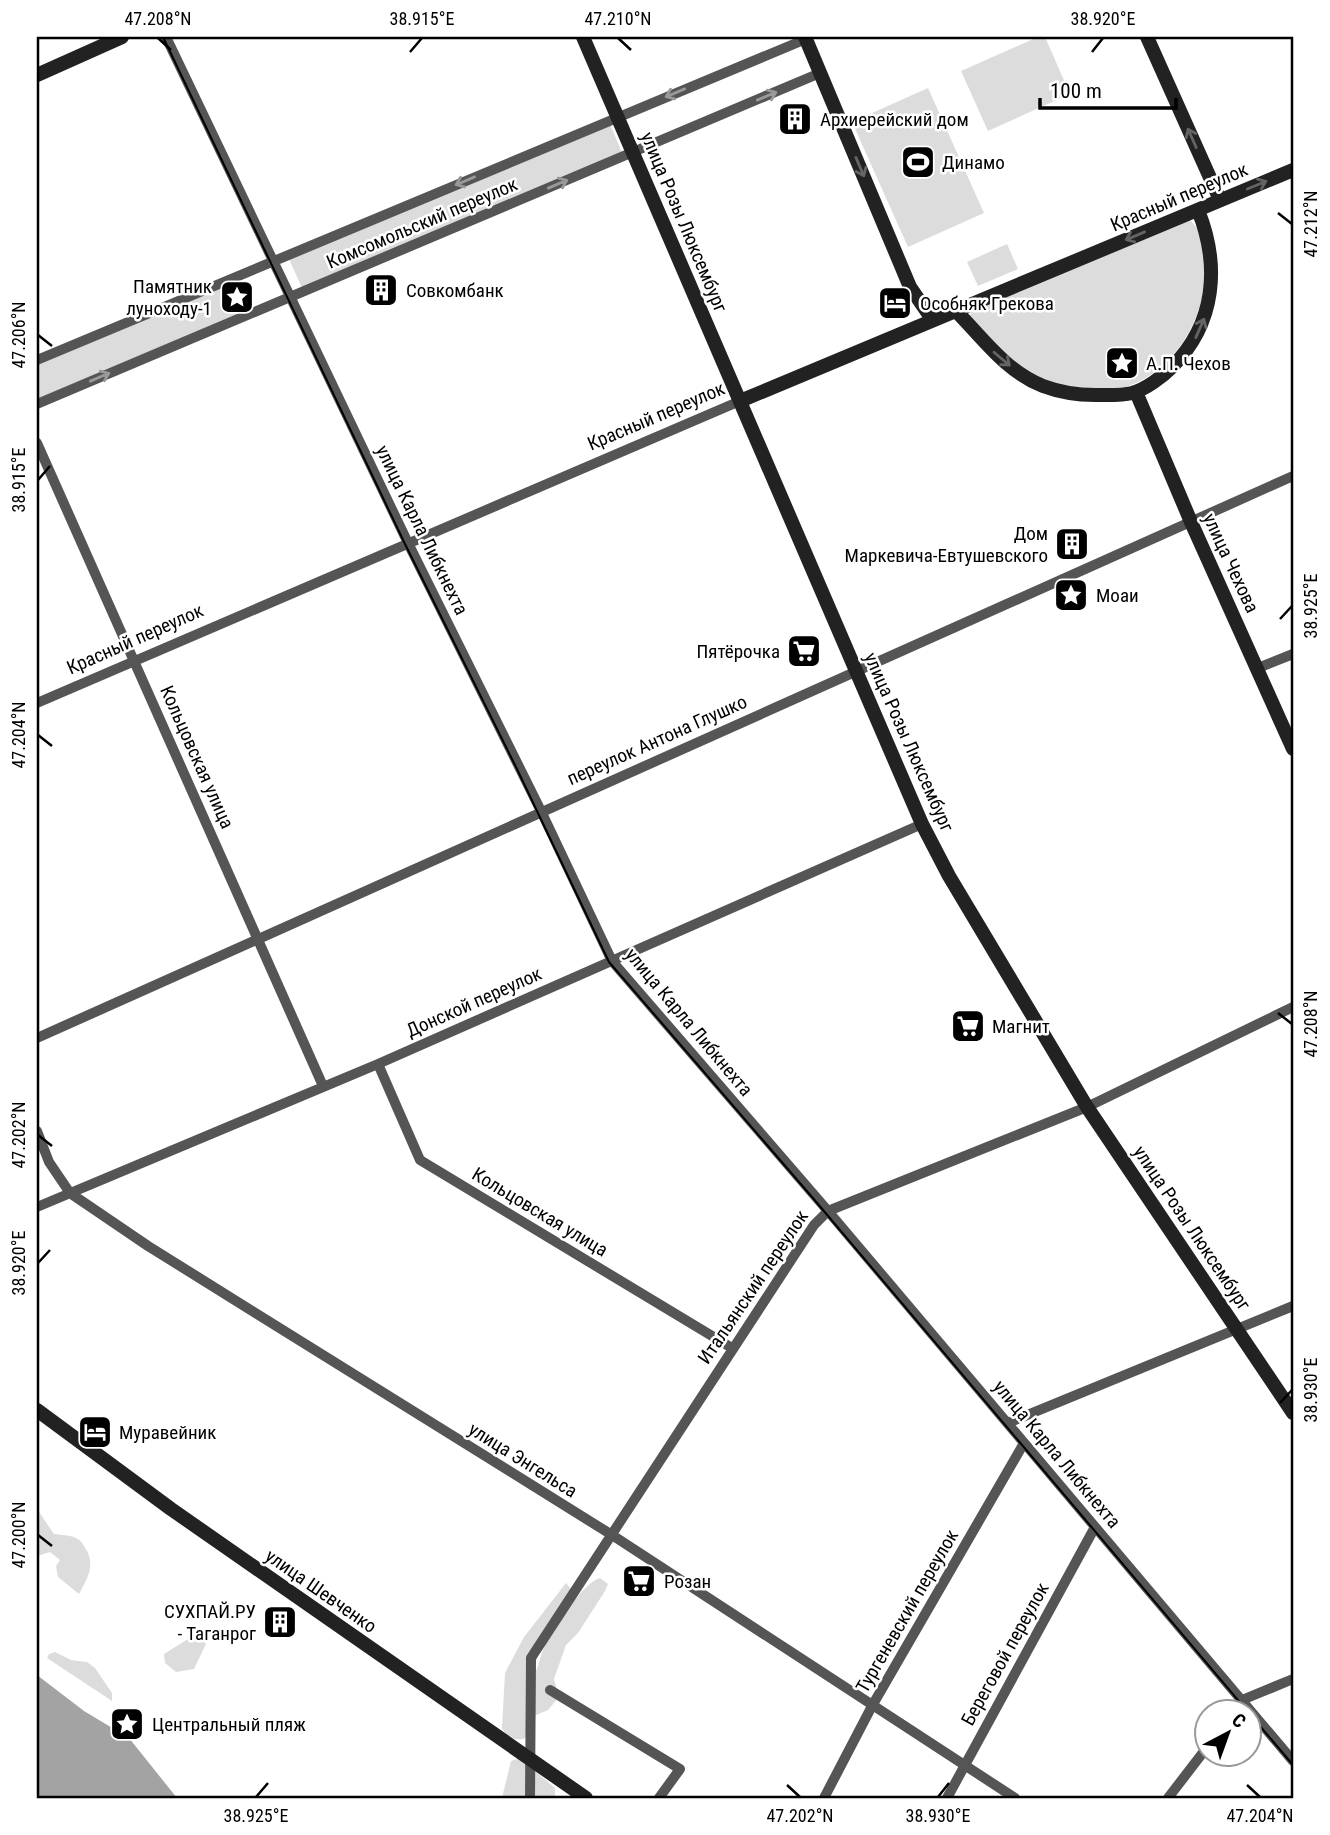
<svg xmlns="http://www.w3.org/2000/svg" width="1330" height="1835" font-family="'Roboto Condensed',sans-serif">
<rect width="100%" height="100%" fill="#fff"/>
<!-- green -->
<path fill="#dcdcdc" d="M1038 37H1045L1070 94 988 131 961 71Z
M928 88 984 213 908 247 852 122Z
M610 124 622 153 302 288 289 259Z
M1190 220C1201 230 1202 244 1204 259 1211 314 1172 381 1112 390 1081 394 1047 386 1020 369 1004 359 985 335 971 320L970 315 974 308Z
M1007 244 1018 269 978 286 967 262Z
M237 282 242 284 250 293 249 305 244 313 37 399V362Z
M37 1509 54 1534C61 1535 70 1535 76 1538 82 1541 84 1546 87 1551 95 1567 87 1579 79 1594L58 1577 56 1566 60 1560 50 1552 37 1556Z
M600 1578 608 1584 605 1591 578 1633 566 1645 554 1679 559 1697 548 1710 534 1716V1726L524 1739C513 1740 508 1739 502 1728L505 1673 524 1637 566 1583 571 1589 535 1655 536 1671C539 1665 540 1657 543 1650 551 1632 581 1584 600 1578Z
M196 1634 206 1644 194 1669 176 1672 165 1663 164 1654Z
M55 1652 71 1660 87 1662 95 1668 112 1693V1701L47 1658 49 1654Z
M520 1758 555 1788V1798H502L511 1761Z"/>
<!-- water -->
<path fill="#a3a3a3" d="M37 1675 84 1711 129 1738 177 1798H37Z"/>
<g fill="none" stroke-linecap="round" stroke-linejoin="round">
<!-- street -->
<path stroke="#555" stroke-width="10" d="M166 37 408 543 541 811 612 961 828 1211 1293 1761
M37 360 806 39
M37 404 820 73
M37 443 323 1086
M1258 668 1293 654
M37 703 740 401
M37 1038 1293 476
M378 1064 420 1160 732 1348
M37 1131 49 1162 70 1193 148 1246 612 1535 1015 1798
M37 1207 378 1064 922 824
M1008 1423 1293 1306
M550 1690 680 1769 659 1798
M1233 1713 1242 1700 1293 1679
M530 1798 531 1658 814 1225 828 1211 1087 1107 1293 1007
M824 1798 872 1706 1024 1443
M947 1798 1095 1527
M1168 1798 1208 1746"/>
<!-- secondary -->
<path stroke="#222" stroke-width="14" d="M583 37 922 824 949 876 1087 1107 1293 1413
M805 37 910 287 932 319
M1147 37 1220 200
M37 75 122 37
M955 310C982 337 1005 371 1043 386 1059 392 1077 395 1095 395 1108 395 1120 396 1132 393 1146 389 1162 377 1172 367 1216 323 1220 265 1198 210
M1136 392 1191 522 1293 749
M740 401 1293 170
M37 1410 171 1509 586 1798"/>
<!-- tram -->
<path stroke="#000" stroke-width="2" d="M163 37 405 544 516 767 609 962 812 1197 1293 1765"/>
</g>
<!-- one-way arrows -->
<defs><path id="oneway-shaft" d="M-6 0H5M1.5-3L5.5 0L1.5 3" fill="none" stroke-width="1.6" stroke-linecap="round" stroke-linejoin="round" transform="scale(1.75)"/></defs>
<g stroke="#999">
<use href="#oneway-shaft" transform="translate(675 93) rotate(157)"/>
<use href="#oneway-shaft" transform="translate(767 96) rotate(-23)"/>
<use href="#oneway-shaft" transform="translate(465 181) rotate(157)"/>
<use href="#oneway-shaft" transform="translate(558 184) rotate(-23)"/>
<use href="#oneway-shaft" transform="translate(100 377) rotate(-23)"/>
</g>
<g stroke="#646464">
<use href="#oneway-shaft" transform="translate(1192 138) rotate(-114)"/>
<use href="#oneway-shaft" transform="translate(860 167) rotate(67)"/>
<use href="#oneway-shaft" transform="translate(1257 185) rotate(-22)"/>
<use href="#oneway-shaft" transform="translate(1135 236) rotate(157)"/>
<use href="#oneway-shaft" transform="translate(1200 328) rotate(-66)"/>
<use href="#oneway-shaft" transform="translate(1002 359) rotate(40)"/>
</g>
<!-- ticks -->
<path fill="none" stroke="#000" stroke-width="2.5" d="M158 38 171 50M618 38 631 50M410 52 422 38M1092 52 1103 38M1278 213 1292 224M38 335 52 346M38 480 50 466M1280 619 1292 606M38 735 52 746M1278 1013 1292 1024M38 1135 52 1146M38 1263 50 1250M1280 1403 1292 1390M38 1535 52 1546M787 1785 800 1797M1247 1785 1260 1797M256 1797 268 1783M938 1797 949 1783"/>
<!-- icons -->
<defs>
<g id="building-square" transform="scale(1.75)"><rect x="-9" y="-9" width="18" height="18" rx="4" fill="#000" stroke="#fff"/><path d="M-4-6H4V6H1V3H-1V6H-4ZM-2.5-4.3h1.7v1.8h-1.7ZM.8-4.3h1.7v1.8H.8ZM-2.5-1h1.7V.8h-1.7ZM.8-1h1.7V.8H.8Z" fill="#fff"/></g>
<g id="stadium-square" transform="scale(1.75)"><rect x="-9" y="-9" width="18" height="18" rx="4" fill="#000" stroke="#fff"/><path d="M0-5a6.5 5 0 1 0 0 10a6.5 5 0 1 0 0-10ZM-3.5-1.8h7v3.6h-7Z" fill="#fff"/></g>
<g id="sight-square" transform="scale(1.75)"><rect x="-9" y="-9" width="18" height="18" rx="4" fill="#000" stroke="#fff"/><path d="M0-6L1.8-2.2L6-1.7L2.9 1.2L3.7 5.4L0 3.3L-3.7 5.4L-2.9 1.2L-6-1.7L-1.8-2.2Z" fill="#fff"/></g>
<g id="hotel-square" transform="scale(1.75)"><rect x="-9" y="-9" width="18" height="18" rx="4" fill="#000" stroke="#fff"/><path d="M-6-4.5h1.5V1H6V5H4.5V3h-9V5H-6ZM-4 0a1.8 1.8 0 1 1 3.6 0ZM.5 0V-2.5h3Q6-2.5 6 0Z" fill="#fff"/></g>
<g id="supermarket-square" transform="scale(1.75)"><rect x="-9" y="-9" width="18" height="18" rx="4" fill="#000" stroke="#fff"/><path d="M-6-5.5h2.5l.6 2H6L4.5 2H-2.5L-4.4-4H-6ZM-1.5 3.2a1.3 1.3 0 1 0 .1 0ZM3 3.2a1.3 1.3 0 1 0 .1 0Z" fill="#fff"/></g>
</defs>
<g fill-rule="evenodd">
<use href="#building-square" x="795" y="119"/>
<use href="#stadium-square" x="918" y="162"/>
<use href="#building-square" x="381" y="290"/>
<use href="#sight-square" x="237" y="297"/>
<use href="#hotel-square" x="895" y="303"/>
<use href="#sight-square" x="1122" y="363"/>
<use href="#building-square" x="1072" y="544"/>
<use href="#sight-square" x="1071" y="595"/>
<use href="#supermarket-square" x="804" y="651"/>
<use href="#supermarket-square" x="968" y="1026"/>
<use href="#hotel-square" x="95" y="1432"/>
<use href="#supermarket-square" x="639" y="1581"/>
<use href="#building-square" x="280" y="1622"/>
<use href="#sight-square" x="127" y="1724"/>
</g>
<g text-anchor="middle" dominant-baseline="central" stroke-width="5" stroke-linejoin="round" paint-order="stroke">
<!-- poi labels -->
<g font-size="19" fill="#000" stroke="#fff" text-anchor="start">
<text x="820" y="119">Архиерейский дом</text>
<text x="942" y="162">Динамо</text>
<text x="212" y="286" text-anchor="end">Памятник<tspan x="212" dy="22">луноходу-1</tspan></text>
<text x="406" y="290">Совкомбанк</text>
<text x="920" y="303">Особняк Грекова</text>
<text x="1146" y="363">А.П. Чехов</text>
<text x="1048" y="533" text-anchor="end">Дом<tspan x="1048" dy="22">Маркевича-Евтушевского</tspan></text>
<text x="1096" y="595">Моаи</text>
<text x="780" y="651" text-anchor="end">Пятёрочка</text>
<text x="992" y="1026">Магнит</text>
<text x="119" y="1432">Муравейник</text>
<text x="664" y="1581">Розан</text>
<text x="256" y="1611" text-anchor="end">СУХПАЙ.РУ<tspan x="256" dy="22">- Таганрог</tspan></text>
<text x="152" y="1724">Центральный пляж</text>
</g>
<!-- street labels -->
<g font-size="19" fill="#000" stroke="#fff">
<text transform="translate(1179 197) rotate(-23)">Красный переулок</text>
<text transform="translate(684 222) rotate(67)">улица Розы Люксембург</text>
<text transform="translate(422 223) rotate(-23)">Комсомольский переулок</text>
<text transform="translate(656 416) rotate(-23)">Красный переулок</text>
<text transform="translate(422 530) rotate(64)">улица Карла Либкнехта</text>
<text transform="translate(1231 563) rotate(65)">улица Чехова</text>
<text transform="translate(135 639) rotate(-24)">Красный переулок</text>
<text transform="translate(657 740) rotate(-24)">переулок Антона Глушко</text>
<text transform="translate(909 742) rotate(66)">улица Розы Люксембург</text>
<text transform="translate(197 757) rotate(66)">Кольцовская улица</text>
<text transform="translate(474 1002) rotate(-24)">Донской переулок</text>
<text transform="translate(689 1022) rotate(50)">улица Карла Либкнехта</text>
<text transform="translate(540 1212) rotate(31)">Кольцовская улица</text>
<text transform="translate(1192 1228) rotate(56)">улица Розы Люксембург</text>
<text transform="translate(753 1287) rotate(-56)">Итальянский переулок</text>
<text transform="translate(1057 1454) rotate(50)">улица Карла Либкнехта</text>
<text transform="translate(523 1460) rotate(32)">улица Энгельса</text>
<text transform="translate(321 1591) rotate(35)">улица Шевченко</text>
<text transform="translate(907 1611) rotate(-60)">Тургеневский переулок</text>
<text transform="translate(1005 1654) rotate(-61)">Береговой переулок</text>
</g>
</g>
<!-- border -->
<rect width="1330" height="1835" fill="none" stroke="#ffffff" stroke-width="77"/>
<!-- north arrow -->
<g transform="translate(1228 1733) rotate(41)"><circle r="33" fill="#ffffff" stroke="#999999" stroke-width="2"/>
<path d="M0-5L12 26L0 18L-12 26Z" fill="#000000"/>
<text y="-10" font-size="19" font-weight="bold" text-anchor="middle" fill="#000000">С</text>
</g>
<!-- scale -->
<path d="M1040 98v10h136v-10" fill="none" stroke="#000000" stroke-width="3.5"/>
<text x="1050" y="98" font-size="21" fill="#000000" stroke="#ffffff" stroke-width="5" paint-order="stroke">100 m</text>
<rect x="38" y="38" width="1254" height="1759" fill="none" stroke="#000" stroke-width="2.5"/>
<g font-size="18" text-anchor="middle" fill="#000">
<text x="158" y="25">47.208°N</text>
<text x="422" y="25">38.915°E</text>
<text x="618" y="25">47.210°N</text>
<text x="1103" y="25">38.920°E</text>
<text transform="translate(1311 224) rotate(-90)" y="6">47.212°N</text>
<text transform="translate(19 335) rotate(-90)" y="6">47.206°N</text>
<text transform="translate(19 480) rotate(-90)" y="6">38.915°E</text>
<text transform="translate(1311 606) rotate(-90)" y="6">38.925°E</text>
<text transform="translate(19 735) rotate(-90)" y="6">47.204°N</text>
<text transform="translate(1311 1024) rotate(-90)" y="6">47.208°N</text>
<text transform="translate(19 1135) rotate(-90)" y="6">47.202°N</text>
<text transform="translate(19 1263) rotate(-90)" y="6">38.920°E</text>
<text transform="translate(1311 1390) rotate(-90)" y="6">38.930°E</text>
<text transform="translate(19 1535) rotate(-90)" y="6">47.200°N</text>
<text x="256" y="1822">38.925°E</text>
<text x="800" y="1822">47.202°N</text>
<text x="938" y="1822">38.930°E</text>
<text x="1260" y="1822">47.204°N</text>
</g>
</svg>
